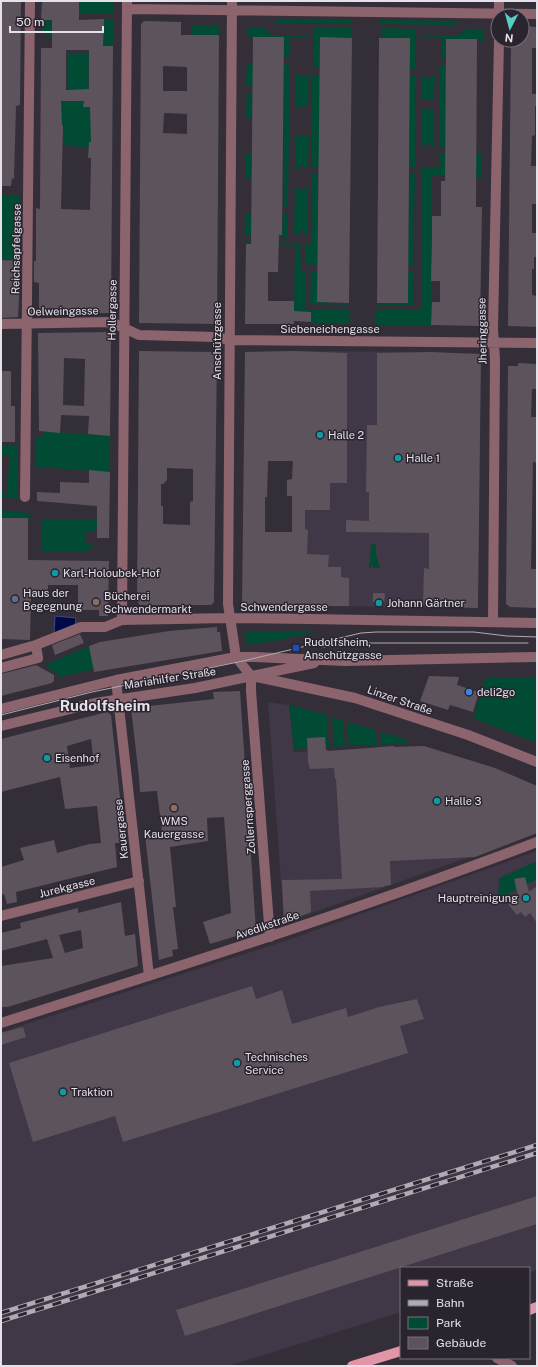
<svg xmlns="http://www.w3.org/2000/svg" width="538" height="1367" font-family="'Public Sans',sans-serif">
<rect width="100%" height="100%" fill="#342e39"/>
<!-- built -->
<path fill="#403747" d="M293 351 431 352 429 496V607L292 606Z
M268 702 289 705 294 752 426 746V747L495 768 534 785 537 833 284 923Z
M537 851V1270L529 1273V1268H401V1312L228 1366H1V1032L285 941Z"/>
<!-- green -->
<path fill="#014b34" d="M79 1H113V13H79Z
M104 19 113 20V46H103Z
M275 19 351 20V24L275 23Z
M41 20H52V37H45V33H42Z
M380 20 457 21 456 25 380 24Z
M192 26H219V35H192Z
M247 27H263L272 35H309V37L289 38V58H284V37H253V38H247Z
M313 27 352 28V38L320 37 319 68H313Z
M381 28 416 29 415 70 410 69V38H381Z
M466 29 483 30V41L477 40V39H447V59H441V38H421V36H457Z
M67 54H89L88 88H91L84 98 83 106 90 107 92 142H89V147L63 146V125H58V101H76L77 89 67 90Z
M247 63 253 64V87L246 86Z
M284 64 290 65 288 207H283Z
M440 66H447L445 147H439Z
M295 73 304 77 309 73 308 106 295 107Z
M312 75H319V167H312Z
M410 75 416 76 415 168H409Z
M421 75H424L427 79 430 78 433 75H435L434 100H421Z
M247 93H253L252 117H246Z
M421 110H434V147H431L430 144H426L424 147 421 146Z
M295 135 309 136 308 168H305L303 165 300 166 299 169H295Z
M246 154H252V179L246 178Z
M440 154H446L445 176H432L431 325H375L376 310H421L422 168H440Z
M476 154H482V178H476Z
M312 173 318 174 317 265 305 264 306 244 311 243Z
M409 174H415L413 266H408Z
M295 187H298L300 190H303L305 187H308V234L305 235 303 231 300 232 297 235 294 234Z
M1 195H20L19 261 1 260Z
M251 213V235H282L283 214H288L287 237 245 236 246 214Z
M246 242 300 243 301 271H305V309H349V324H311V312L294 311 295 245 246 244Z
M311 271H317V302L347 303V305L310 304Z
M408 272H414L413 306 377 305V303H408Z
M44 431 110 436V472L36 467V437H43Z
M1 446H17V499L1 497V492L7 493 8 472H10V455H2Z
M1 510 28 513 31 519 1 518Z
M42 519H97V527L95 531H86V544H92L93 547 83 552H41Z
M371 544H376V554L380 568H373V566L371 565V568H369V563H370Z
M245 631 315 632 279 640 247 645Z
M89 646 94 669 61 677 45 665Z
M486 677H537V743L473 718Z
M289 705 327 715 329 747 294 749Z
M332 717 343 721 345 746 334 747Z
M347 722 376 730 377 745 349 746Z
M381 732 408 740V743L381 745Z
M537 861V879L498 900 499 878Z"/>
<!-- water -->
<path fill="#000a48" stroke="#454a78" d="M55 616 76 618 75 625 54 633Z"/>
<!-- building -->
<path fill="#5d535d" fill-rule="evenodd" d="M1 1H21L20 105 16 106 14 179 12 178 11 186H1Z
M42 1H79V20L104 19 103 46H113L111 313H39V283L34 282V261H36V208L40 209 41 48H52V20H41ZM66 50H89V89L66 90ZM61 101H84L83 107H90L91 142H89L88 158H91L90 210 61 209 63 125H62Z
M144 21 181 22V35H219L217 324 139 323 141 24ZM163 66 187 67V91H163ZM164 113 187 114V134L163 133Z
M522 26 537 27V48H532V94H537V106H535V135L532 136 531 166H537V204H532V233H537V257H534V269H532V295L537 296V327L508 326 511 40H522Z
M253 37H284L282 235H279L278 272H268V301H294V311L311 312V322L294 321V324H245L246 244H251Z
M320 37 352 38 349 303 317 302Z
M379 38H410L408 303H377Z
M446 39H477L476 207H482L480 326 431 325 432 302H440V281H431L432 239V216H441V181H445Z
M1 260 21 261 18 317 1 318Z
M111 332 110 436 88 434 89 416 61 415 60 433 39 431 38 333ZM64 358 85 359 84 406 63 405Z
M139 351 217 352 214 602 211 605H140L137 601ZM167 468 193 469V501L190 502V525L163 524V506H161V484H163L167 480Z
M293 351 347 353V483H330V510H305V529L308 530 307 554 329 555 328 567H341V577L349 578V606H242L245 352ZM268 461H293L292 479 287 480V496H292V532H265V497H267Z
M431 352 481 354 478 608 429 607V606L423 605 424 568 429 569V533L346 532V520L369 521V492H366L367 425H377V353Z
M518 363 537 364V389H532L531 417H537V463L533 462 531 569H537V608L510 607 506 604 508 366H518Z
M1 371H11V406H15V442H1Z
M89 470 110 472 109 538H97V506L37 501V492L60 493V482L89 483Z
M1 518H28V560L109 561 108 616H99V610H78V585H48V593H31L30 640 1 639Z
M373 593H385L384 603 373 602Z
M217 627V632H220L222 651 94 672 89 646 100 642 169 631Z
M80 634 84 643 55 655 52 645Z
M36 665 54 675V681L52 683 1 696V674Z
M429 676 459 677 457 685 479 692 473 712 450 705 448 710 420 701Z
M240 691 256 930 210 944 203 922 231 913 224 817 207 818 208 841 170 847 176 907H173L178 949 172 950 173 956 159 960 145 835 162 832 157 791 140 792 139 777 131 708 214 699 213 692Z
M107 712 111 715 125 843H115L117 867 16 892 17 902 7 904 4 894 1 895V867L24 860 20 848 54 840 57 853 89 844 101 843 97 806 65 809 60 777 1 792V739ZM91 739 94 765 70 768 67 746Z
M325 737 326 750 329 751 394 746V747L424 746 495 768 537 786V833L475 857 390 861 391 885 384 886V887L310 891 311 912 284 923 282 880 342 879 336 779H335L334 768 310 769 308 762 307 738Z
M525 877 529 892 537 886V923L530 913 525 917 521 912 517 915 508 904 518 896 514 879Z
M121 902 125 936 135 934 138 966 8 1007H1V966L53 958 47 939 1 951V933L21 928 20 923 78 908V913ZM81 930 83 948 65 953 59 935Z
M252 986 256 999 282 990 292 1024 346 1008 348 1017 379 1007 417 999 424 1019 400 1026 408 1053 123 1142 115 1116 33 1142 9 1063Z
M23 1027 26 1037 1 1045V1033Z
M537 1196V1224L185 1336 176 1310Z"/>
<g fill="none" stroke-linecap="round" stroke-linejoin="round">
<!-- minor -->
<path stroke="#8b646d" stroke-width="10" d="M232 1 228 604 236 657 251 676
M499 1V16
M127 9 537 14
M1 324 111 322 139 335 215 337 229 340 537 343
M25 497 30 1
M122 620 127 1
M493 621 495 359 493 329 499 40
M1 655 36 645 81 627H105L122 620 229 618 310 619 537 623
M1 668 38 658 36 645
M251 676V691L270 937
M257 677 355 698 468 735 537 762
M116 680 149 976
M1 709 116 680 236 657H255L344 661 537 657
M1 726 95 703 195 688 314 663
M1 916 139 881
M1 1023C181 966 361 909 537 842
M497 1358 512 1366"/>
<!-- major -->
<path stroke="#e395a8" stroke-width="10" d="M529 1310 537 1307
M352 1366 401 1351"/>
<!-- tram -->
<path stroke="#b0abb3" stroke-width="1" d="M323 647 354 643H528
M1 715 92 692 243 661 361 633 376 632H474L507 636 537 637"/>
<!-- rail casing -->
<g stroke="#b0abb3" stroke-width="4.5">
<path id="rail" d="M1 1313 537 1145
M1 1321 537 1153"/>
</g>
<!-- rail -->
<use href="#rail" stroke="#2a242f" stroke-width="3" stroke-dasharray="9" stroke-linecap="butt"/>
</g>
<!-- markers -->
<g fill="#0f9aa8" stroke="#2a242f" stroke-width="1.5">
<circle cx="320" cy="435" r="4"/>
<circle cx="398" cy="458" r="4"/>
<circle cx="55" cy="573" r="4"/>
<circle cx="379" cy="603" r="4"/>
<circle cx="47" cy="758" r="4"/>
<circle cx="437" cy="801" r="4"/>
<circle cx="526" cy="898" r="4"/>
<circle cx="237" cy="1063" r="4"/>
<circle cx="63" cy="1092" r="4"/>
</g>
<circle fill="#5c6f8a" stroke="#2a242f" stroke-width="1.5" cx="15" cy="599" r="4"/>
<g fill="#8d6e63" stroke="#2a242f" stroke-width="1.5">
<circle cx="96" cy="602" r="4"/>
<circle cx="174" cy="808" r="4"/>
</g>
<rect fill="#1a4fb4" stroke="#2a242f" stroke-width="1.5" x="292" y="644" width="8" height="8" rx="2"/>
<circle fill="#3f7fe0" stroke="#2a242f" stroke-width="1.5" cx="469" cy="692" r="4"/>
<g text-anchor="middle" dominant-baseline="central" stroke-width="3" stroke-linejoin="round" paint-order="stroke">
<!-- street labels -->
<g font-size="11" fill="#e5e1e8" stroke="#2a242f">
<text transform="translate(16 249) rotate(-89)">Reichsapfelgasse</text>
<text transform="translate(112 310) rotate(-89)">Hollergasse</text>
<text transform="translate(63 311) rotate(-1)">Oelweingasse</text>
<text x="330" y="329">Siebeneichengasse</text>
<text transform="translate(482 331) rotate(-91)">Jheringgasse</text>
<text transform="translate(217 341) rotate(-90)">Anschützgasse</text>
<text x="284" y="607">Schwendergasse</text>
<text transform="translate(170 678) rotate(-9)">Mariahilfer Straße</text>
<text transform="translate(400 700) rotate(19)">Linzer Straße</text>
<text transform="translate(248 807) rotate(-94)">Zollernsperggasse</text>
<text transform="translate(121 829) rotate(-96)">Kauergasse</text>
<text transform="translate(67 887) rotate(-14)">Jurekgasse</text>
<text transform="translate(267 925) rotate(-19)">Avedikstraße</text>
</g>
<!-- poi labels -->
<g font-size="11" fill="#e5e1e8" stroke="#2a242f" text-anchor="start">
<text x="328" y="435">Halle 2</text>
<text x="406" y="458">Halle 1</text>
<text x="63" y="573">Karl-Holoubek-Hof</text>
<text x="23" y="593">Haus der<tspan x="23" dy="13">Begegnung</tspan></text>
<text x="104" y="596">Bücherei<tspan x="104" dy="13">Schwendermarkt</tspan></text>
<text x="387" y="603">Johann Gärtner</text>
<text x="304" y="642">Rudolfsheim,<tspan x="304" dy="13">Anschützgasse</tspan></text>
<text x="477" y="692">deli2go</text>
<text x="55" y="758">Eisenhof</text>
<text x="445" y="801">Halle 3</text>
<text x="174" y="821" text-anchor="middle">WMS<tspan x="174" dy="13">Kauergasse</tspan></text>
<text x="518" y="898" text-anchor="end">Hauptreinigung</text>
<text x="245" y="1057">Technisches<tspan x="245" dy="13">Service</tspan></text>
<text x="71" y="1092">Traktion</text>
</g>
<!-- district labels -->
<g font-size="15" font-weight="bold" fill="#e5e1e8" stroke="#2a242f">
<text x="105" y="705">Rudolfsheim</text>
</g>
</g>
<!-- border -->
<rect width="538" height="1367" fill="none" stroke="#e5e1e8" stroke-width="4"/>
<!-- legend -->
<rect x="400" y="1267" width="130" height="92" fill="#2a242f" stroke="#757079"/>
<rect x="408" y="1280" width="20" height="6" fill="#e395a8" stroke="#757079"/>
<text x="436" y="1287" font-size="12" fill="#e5e1e8">Straße</text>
<rect x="408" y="1300" width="20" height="6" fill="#b0abb3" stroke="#757079"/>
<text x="436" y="1307" font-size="12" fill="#e5e1e8">Bahn</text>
<rect x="408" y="1317" width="20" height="12" fill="#014b34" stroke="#757079"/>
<text x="436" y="1327" font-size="12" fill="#e5e1e8">Park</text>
<rect x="408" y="1337" width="20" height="12" fill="#5d535d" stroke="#757079"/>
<text x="436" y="1347" font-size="12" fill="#e5e1e8">Gebäude</text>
<!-- north arrow -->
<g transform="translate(510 28) rotate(186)"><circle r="19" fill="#2a242f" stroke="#757079"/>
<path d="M0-3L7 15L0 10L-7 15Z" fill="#57cec1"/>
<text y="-6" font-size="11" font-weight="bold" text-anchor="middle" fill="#e5e1e8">N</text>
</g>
<!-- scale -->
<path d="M10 26v6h93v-6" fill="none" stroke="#e5e1e8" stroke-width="2"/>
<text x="16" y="26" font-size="12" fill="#e5e1e8" stroke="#2a242f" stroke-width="3" paint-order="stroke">50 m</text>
</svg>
